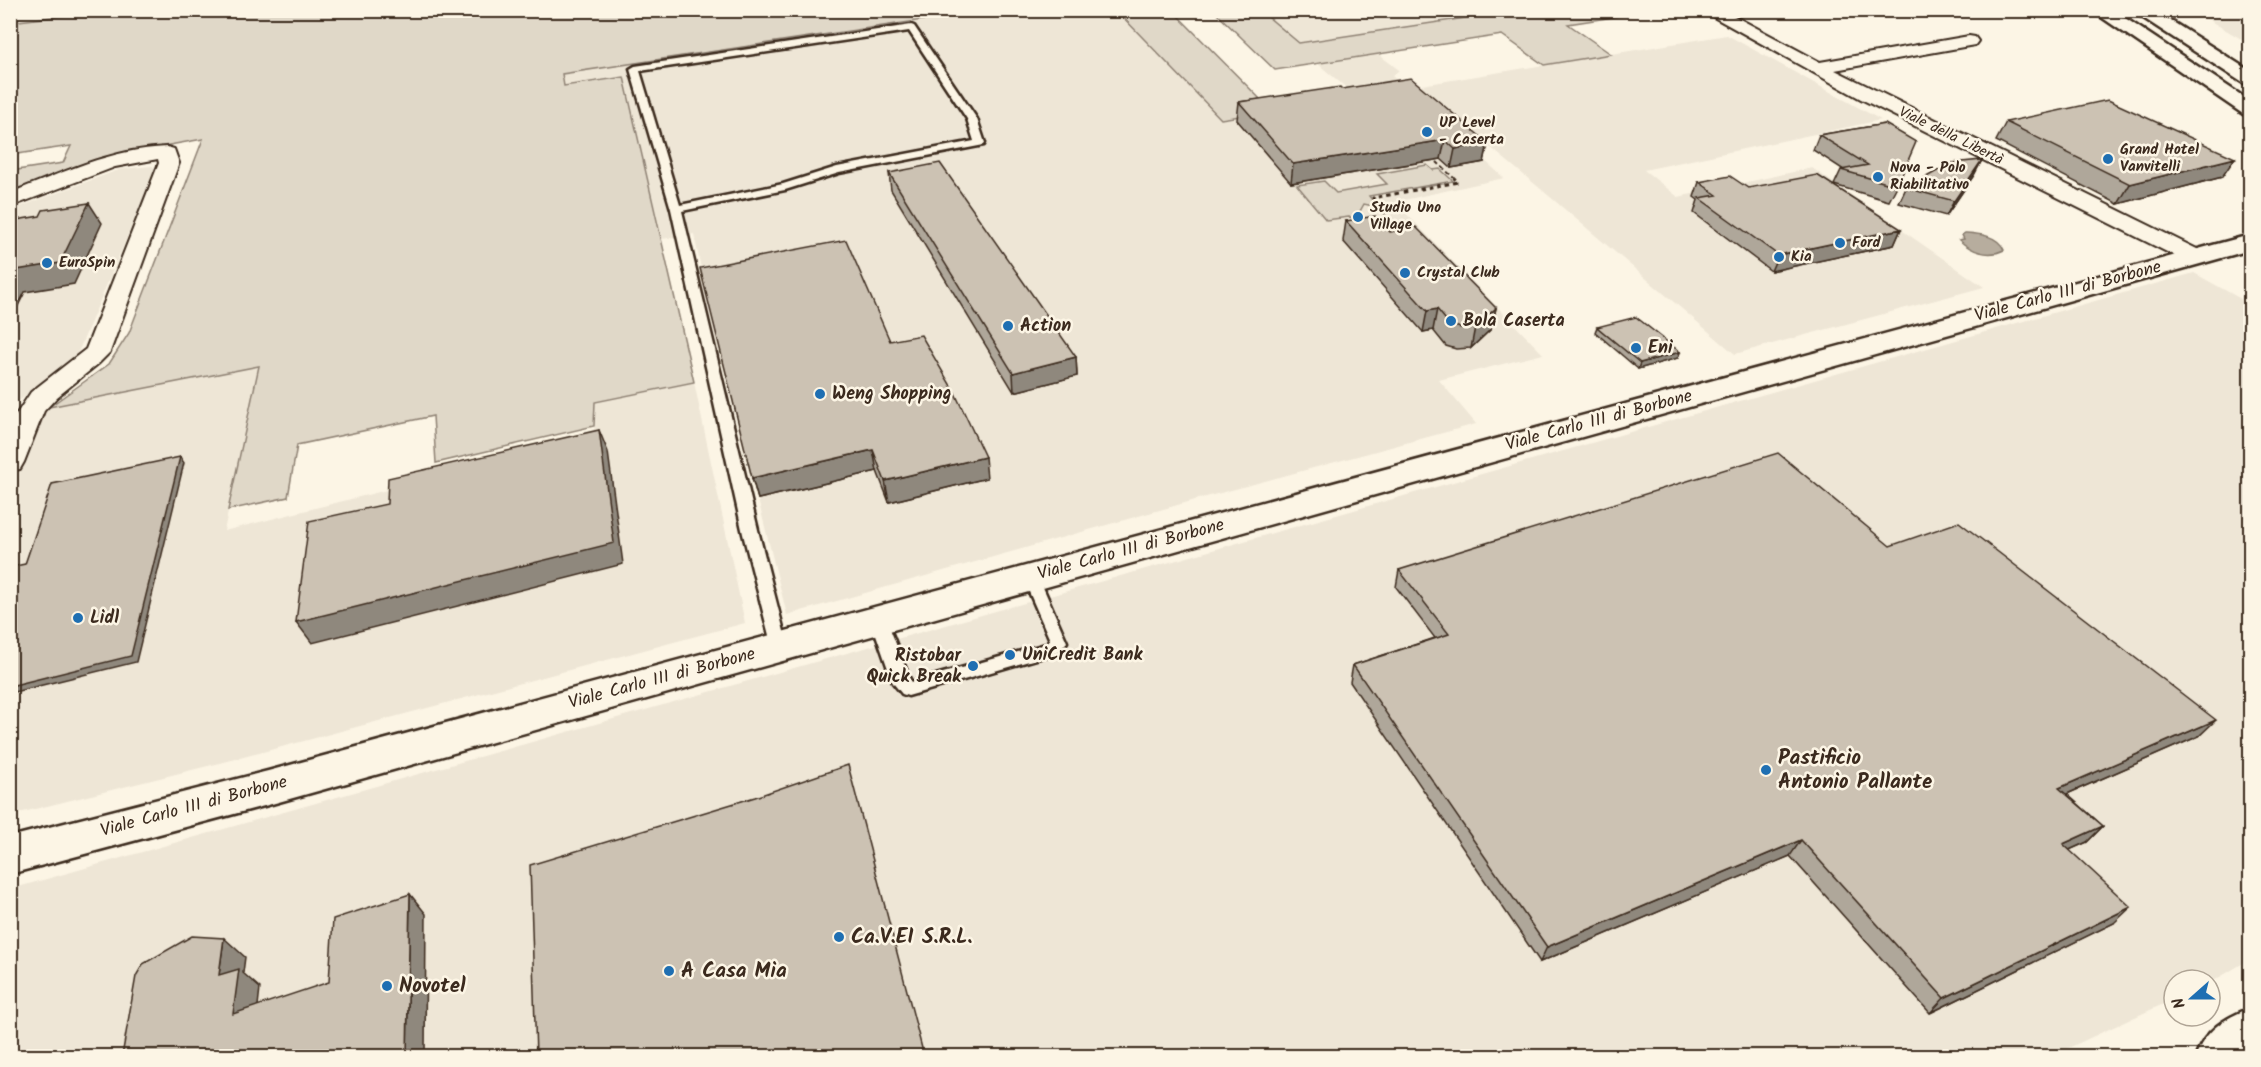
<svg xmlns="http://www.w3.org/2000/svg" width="2261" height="1067" font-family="Kalam,sans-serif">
<rect width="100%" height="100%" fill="#fcf5e5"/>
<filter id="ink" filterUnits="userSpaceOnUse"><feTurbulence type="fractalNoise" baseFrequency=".0167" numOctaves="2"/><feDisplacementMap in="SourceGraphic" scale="12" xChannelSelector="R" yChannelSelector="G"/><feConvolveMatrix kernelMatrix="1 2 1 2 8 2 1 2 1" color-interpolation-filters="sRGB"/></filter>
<g filter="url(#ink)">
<!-- built -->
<path fill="#eee6d6" d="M918 11H1117L1221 119 1355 95 1318 64 1378 54 1399 70 1392 76 1504 178 1395 202 1543 354 1439 380 1476 424 1213 495 787 615 705 288 694 234 662 239 624 77 564 86 562 74 923 20Z
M1261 11H1512L1299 43Z
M2193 11H2250V44Z
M1727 35 1881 120 1644 170 1678 197 1812 168 1984 287 1735 354 1542 190 1416 86Z
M152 166 156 169 76 357 11 407V210L121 169Z
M2194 273 2250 304V959L2210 983V980H2174V999L2051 1056H11V889Z
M259 366 224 531 594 438 595 402 694 382 745 623 240 758 11 815 10 414Z"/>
<!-- green -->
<path fill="#e0d8c8" stroke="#8e8173" stroke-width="1.5" d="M112 10H918L923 20 562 74 564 86 624 77 694 382 595 402 594 426 436 463 433 416 297 445 288 497 228 510 259 366 49 407 109 364 129 333 203 139 108 156 11 195V171L63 163 71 146 11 155 10 22Z
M1117 11H1173L1272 111 1221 119Z
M1214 11H1261L1299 43 1512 11H1653L1568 24 1611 54 1544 65 1502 35 1275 70Z
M1427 165 1433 170 1440 169 1453 181 1369 196 1378 207 1364 204 1359 213 1362 219 1349 217 1326 220 1297 185 1324 181 1336 193 1387 184 1377 174Z"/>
<!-- water -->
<path fill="#b7ad9e" stroke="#85796b" stroke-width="1.5" d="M1965 233C1979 234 1998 235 2004 250 1988 258 1971 251 1959 240L1964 239 1962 235Z"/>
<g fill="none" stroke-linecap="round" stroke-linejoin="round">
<!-- lane casing -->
<g stroke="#3b2a1e" stroke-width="5">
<path id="lane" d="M911 25 914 26 977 119 985 143 984 145 839 173 785 190 682 211 759 534 788 647 786 651 780 653 774 651 772 647 743 534 671 209 630 69 635 66ZM909 31 967 119 974 141 837 167 783 184 680 205 640 71Z
M1031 572 1037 574 1039 578 1067 642 1057 653 908 696 902 694 893 683 871 620 873 616H885L911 682 1046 644 1050 640 1023 578 1025 574Z"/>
</g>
<!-- street casing -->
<g stroke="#3b2a1e" stroke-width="4">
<path id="street" d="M1701 10H1723L1820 62 1969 36 1975 37 1978 41 1975 45 1969 46 1835 70 2203 252 2206 257 2203 262 2195 264 2187 262 1861 99Z
M167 147 174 149 179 163 110 352 98 364 57 397 44 411 24 462 20 469 10 471V424L31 392 86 349 159 163 158 159 115 167 10 207V193C62 173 111 149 167 147Z"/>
</g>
<!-- secondary casing -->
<g stroke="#3b2a1e" stroke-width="5">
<path id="secondary" d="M2250 235V250L268 805 10 874V837L268 771Z"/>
</g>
<!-- highway casing -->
<g stroke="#3b2a1e" stroke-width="5">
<path id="highway" d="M2091 10H2113L2250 101V116L2243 114Z
M2131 10H2154L2250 71V85L2243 83Z
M2250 1008V1056H2196C2205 1030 2225 1018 2250 1008Z"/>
</g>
<!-- path-far1 -->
<path stroke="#3b2a1e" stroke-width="2" stroke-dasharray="4 3" stroke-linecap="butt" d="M1437 162 1455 179"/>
<!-- path -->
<path stroke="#3b2a1e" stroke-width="3" stroke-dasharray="4.5 4" stroke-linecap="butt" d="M1386 214 1373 198 1458 182 1454 178"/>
<!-- lane -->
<use href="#lane" fill="#fcf5e5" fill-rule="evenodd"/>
<!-- street -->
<use href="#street" fill="#fcf5e5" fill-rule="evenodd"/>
<!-- secondary -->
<use href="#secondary" fill="#fcf5e5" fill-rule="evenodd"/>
<!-- highway -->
<use href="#highway" fill="#fcf5e5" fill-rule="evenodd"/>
</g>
<!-- wall -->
<path fill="#afa79a" stroke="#3b2a1e" stroke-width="1.5" d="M1342 89 1488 143 1484 162 1451 168 1441 159 1291 183 1237 120 1239 102Z
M2006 122 2222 177 2118 204 1996 141Z
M1885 124 1897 186 1889 201 1834 185 1841 170H1844L1813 150 1819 135Z
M1982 160 1974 175 1946 216 1899 203 1906 188Z
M889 173 1076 357 1077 376 1014 392 891 190Z
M1699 182 1748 188 1901 229 1894 245 1771 271 1694 213 1698 200 1694 197Z
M1346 221 1390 232 1496 308 1491 329 1471 348 1456 349 1446 346 1433 330 1423 332 1343 241Z
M1597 327 1680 352 1678 358 1638 369 1595 332Z
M890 341 987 478 889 502 877 471 758 499 752 478Z
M1890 546 2199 736 2067 794 2103 826 2087 842 2069 850 2114 923 1930 1013 1790 856 1540 962 1350 682 1353 665 1435 638 1396 587 1399 570Z"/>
<!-- shaded-wall -->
<path fill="#8f887d" stroke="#3b2a1e" stroke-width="1.5" d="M1445 140 1441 159 1291 183 1293 164Z
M1488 143 1484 162 1451 168 1455 149Z
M2235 158 2222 177 2118 204 2130 184Z
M1982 160 1974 175 1946 216 1954 201Z
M89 203 102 223 74 284 25 292 10 322V271Z
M1901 229 1894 245 1771 271 1778 255Z
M1496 308 1491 329 1471 348 1475 327Z
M1437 309 1433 330 1423 332 1427 311Z
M1680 352 1678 358 1638 369 1640 363Z
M1076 357 1077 376 1014 392 1013 373Z
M599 430 608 452 623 564 312 643 296 622Z
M873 450 877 471 758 499 752 478Z
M180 457 184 463 136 662 10 693V686Z
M985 457 987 478 889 502 885 481Z
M2216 720 2199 736 2044 804 2059 788Z
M2103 826 2087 842 2047 860 2063 844Z
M1801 840 1790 856 1540 962 1547 947Z
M410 894 426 914 425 1056H407Z
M2131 907 2114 923 1930 1013 1944 998Z
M224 938 245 957 243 973 260 988 255 1032 233 1014 219 975Z"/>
<!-- building -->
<path fill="#ccc2b3" stroke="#3b2a1e" stroke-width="1.5" d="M1411 78 1488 143 1455 149 1445 140 1293 164 1239 102 1340 87 1342 89Z
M2108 100 2235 158 2130 184 2006 122Z
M1885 124 1916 142 1897 186 1841 170 1868 165 1819 135Z
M1982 160 1954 201 1906 188 1952 163Z
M940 163 1076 357 1013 373 889 173Z
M1817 175 1901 229 1778 255 1699 198 1717 195 1699 182 1730 176 1748 188Z
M89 203 60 263 10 271V221L40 216 43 210Z
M1375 216 1390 232 1416 227 1496 308 1475 327 1461 328 1450 325 1437 309 1427 311 1346 221Z
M846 240 890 341 921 335 954 391 985 457 885 481 873 450 752 478 700 268Z
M1636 317 1680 352 1640 363 1597 327Z
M599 430 614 543 296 622 309 521 387 504 388 478Z
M1778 453 1890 546 1959 522 2216 720 2059 788 2103 826 2063 844 2131 907 1944 998 1801 840 1547 947 1353 665 1449 634 1399 570Z
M180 457 131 656 10 686V567L25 564 52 484Z
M848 765 924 1056H536L530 865 755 797Z
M410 894 407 1056H122L136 976 143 964 192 936 224 938 219 975 239 969 233 1014 329 982 333 919Z"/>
</g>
<!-- markers -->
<g fill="#1f6fb2" stroke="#fcf5e5" stroke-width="2">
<circle cx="1427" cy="132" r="6"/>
<circle cx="2108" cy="159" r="6"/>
<circle cx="1878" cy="177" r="6"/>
<circle cx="1358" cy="217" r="6"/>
<circle cx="1840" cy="243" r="6"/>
<circle cx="1779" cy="257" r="6"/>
<circle cx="47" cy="263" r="6"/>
<circle cx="1405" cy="273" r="6"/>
<circle cx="1451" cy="321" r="6"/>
<circle cx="1008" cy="326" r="6"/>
<circle cx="1636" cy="348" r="6"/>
<circle cx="820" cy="394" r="6"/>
<circle cx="78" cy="618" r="6"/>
<circle cx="1010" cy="655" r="6"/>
<circle cx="973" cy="666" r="6"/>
<circle cx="1766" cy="770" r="6"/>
<circle cx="839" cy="937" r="6"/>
<circle cx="669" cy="971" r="6"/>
<circle cx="387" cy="986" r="6"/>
</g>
<g text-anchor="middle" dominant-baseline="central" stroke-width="5" stroke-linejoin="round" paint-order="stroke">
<!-- far-poi labels -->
<g font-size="15" font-weight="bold" fill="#3b2a1e" stroke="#fcf5e5" text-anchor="start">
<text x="1439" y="123">UP Level<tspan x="1439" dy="17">- Caserta</tspan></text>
<text x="2120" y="150">Grand Hotel<tspan x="2120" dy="17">Vanvitelli</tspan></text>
<text x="1890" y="168">Nova - Polo<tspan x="1890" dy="17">Riabilitativo</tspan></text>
<text x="1370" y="208">Studio Uno<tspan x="1370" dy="17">Village</tspan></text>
<text x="1852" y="243">Ford</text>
<text x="1791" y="257">Kia</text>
<text x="59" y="263">EuroSpin</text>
<text x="1417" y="273">Crystal Club</text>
</g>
<!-- far-street labels -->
<g font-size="15" fill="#3b2a1e" stroke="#fcf5e5">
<text transform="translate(1951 136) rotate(26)">Viale della Libertà</text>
</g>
<!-- street labels -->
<g font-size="18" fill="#3b2a1e" stroke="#fcf5e5">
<text transform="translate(2068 292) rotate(-15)">Viale Carlo III di Borbone</text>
<text transform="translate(1599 421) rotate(-15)">Viale Carlo III di Borbone</text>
<text transform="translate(1131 550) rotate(-15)">Viale Carlo III di Borbone</text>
<text transform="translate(662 679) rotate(-15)">Viale Carlo III di Borbone</text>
<text transform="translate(194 807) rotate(-15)">Viale Carlo III di Borbone</text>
</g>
<!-- poi labels -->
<g font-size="18" font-weight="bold" fill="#3b2a1e" stroke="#fcf5e5" text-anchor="start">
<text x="1463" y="321">Bola Caserta</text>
<text x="1020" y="326">Action</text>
<text x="1648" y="348">Eni</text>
<text x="832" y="394">Weng Shopping</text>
<text x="90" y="618">Lidl</text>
<text x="1022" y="655">UniCredit Bank</text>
<text x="961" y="656" text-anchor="end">Ristobar<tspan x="961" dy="21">Quick Break</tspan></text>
</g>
<!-- near-poi labels -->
<g font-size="21" font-weight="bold" fill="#3b2a1e" stroke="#fcf5e5" text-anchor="start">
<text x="1778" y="758">Pastificio<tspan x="1778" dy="24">Antonio Pallante</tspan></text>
<text x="851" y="937">Ca.V.EI S.R.L.</text>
<text x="681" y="971">A Casa Mia</text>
<text x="399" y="986">Novotel</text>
</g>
</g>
<!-- margin -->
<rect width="2261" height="1067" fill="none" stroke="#fcf5e5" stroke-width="36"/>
<rect x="18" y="18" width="2225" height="1031" fill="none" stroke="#3b2a1e" stroke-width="2" filter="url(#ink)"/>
<!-- north arrow -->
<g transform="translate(2192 998) rotate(249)"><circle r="28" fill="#fcf5e5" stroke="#afa495" stroke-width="1.5"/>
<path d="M0-4.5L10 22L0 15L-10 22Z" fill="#1f6fb2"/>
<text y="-9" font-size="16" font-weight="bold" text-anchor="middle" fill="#3b2a1e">N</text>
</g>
</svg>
